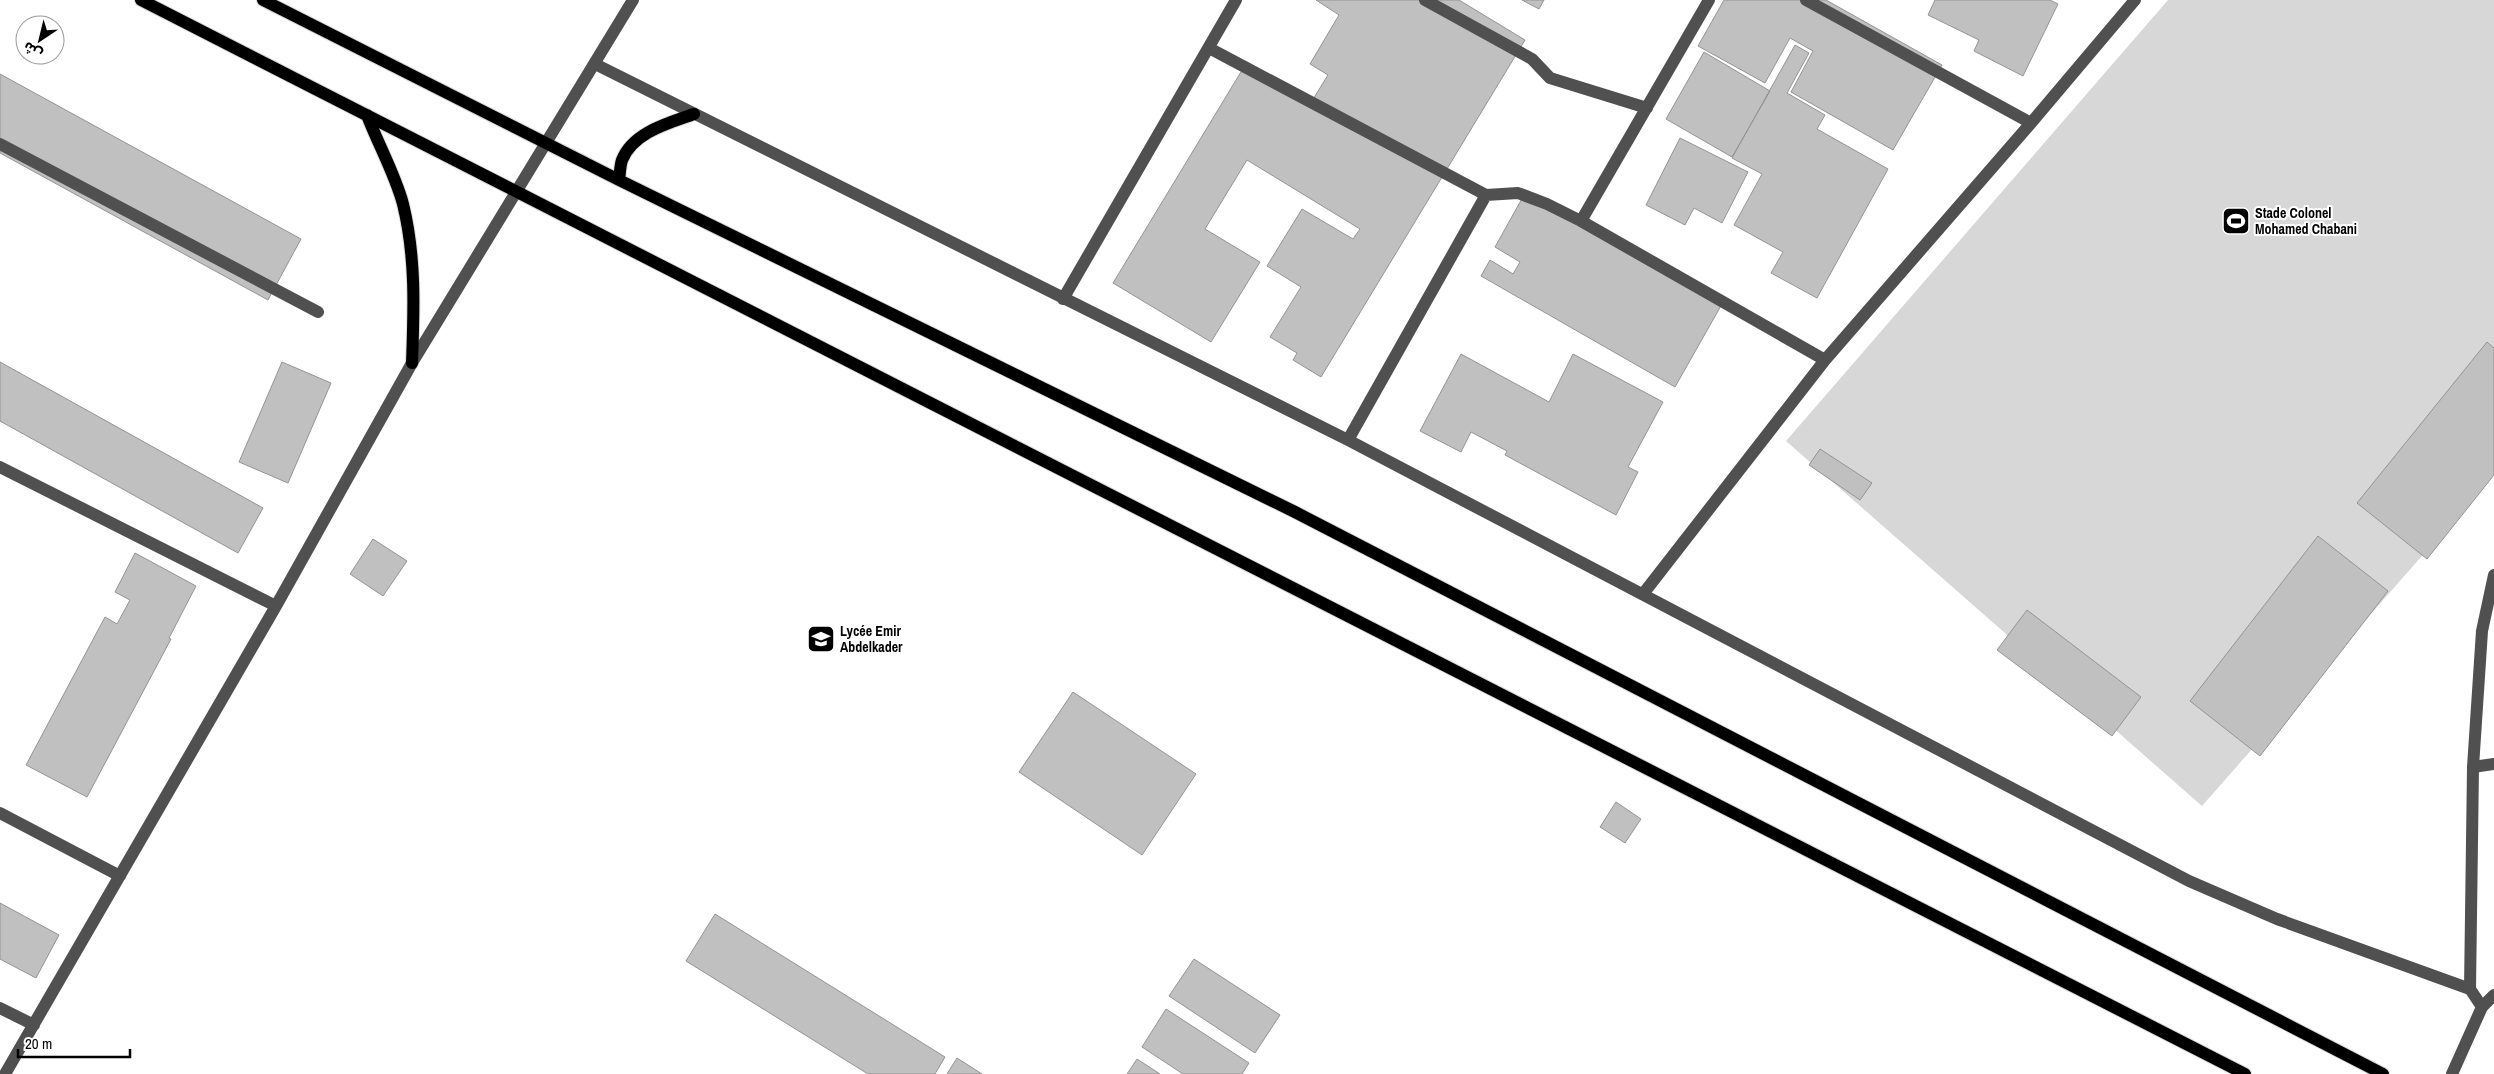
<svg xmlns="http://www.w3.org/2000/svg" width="2494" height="1074" font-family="'Archivo Narrow','Noto Sans Arabic',sans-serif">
<rect width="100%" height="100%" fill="#fff"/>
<!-- green -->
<path fill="#d7d7d7" d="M2168 0H2494V474L2202 806 1786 441Z"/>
<!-- building -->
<path fill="#c0c0c0" stroke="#949494" d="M1316 0H1459L1525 40 1321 377 1293 360 1297 353 1270 337 1301 287 1267 266 1302 209 1353 239 1360 229 1247 160 1205 229 1260 262 1211 342 1113 283 1247 62 1312 101 1328 75 1310 64 1339 15Z
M1522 0H1544L1539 9Z
M1724 0H1826L1942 65 1893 150 1791 92 1813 51 1790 38 1765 83 1698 46Z
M1935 0H2050L2058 4 2023 76 1974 51 1979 40 1928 15Z
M1795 45 1809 53 1787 93 1825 115 1817 129 1888 169 1817 298 1771 273 1783 252 1734 225 1762 174 1732 158Z
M1704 52 1770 91 1732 157 1666 119Z
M0 74 301 239 268 300 0 153Z
M1680 138 1748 172 1722 223 1694 208 1685 225 1646 205Z
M1524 195 1722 304 1675 387 1481 276 1490 260 1513 274 1520 262 1495 247Z
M2487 342 2494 348V475L2427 559 2357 503Z
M1461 354 1549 402 1573 354 1663 402 1628 467 1638 472 1616 515 1505 455 1507 451 1471 432 1461 452 1420 431Z
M0 362 263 508 238 553 0 421Z
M282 362 331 383 288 483 239 462Z
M1820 449 1872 483 1860 500 1809 465Z
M2318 536 2388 591 2260 756 2190 701Z
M373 539 407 561 383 596 350 574Z
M135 553 196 586 169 638 171 639 87 797 26 765 105 617 117 624 130 600 115 592Z
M2027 610 2141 697 2112 736 1997 650Z
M1073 692 1196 774 1142 855 1019 772Z
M1616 802 1641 819 1625 843 1600 827Z
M0 903 59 935 36 978 0 959Z
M715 914 945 1057 935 1074H868L686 961Z
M1194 959 1280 1015 1255 1053 1169 996Z
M1166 1009 1249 1063 1242 1074H1183L1142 1047Z
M957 1058 982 1074H947Z
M1137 1059 1160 1074H1127Z"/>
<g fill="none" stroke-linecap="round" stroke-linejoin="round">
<!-- major casing -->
<g stroke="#dbdbdb" stroke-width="14">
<path id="major" d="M141 0 2245 1074
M263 0 619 180 1295 512 2383 1074
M367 115C378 144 395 174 403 204 416 257 414 309 412 363
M619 180C620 174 620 166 622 160 633 132 669 123 694 114"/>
</g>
<!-- minor -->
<path stroke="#505050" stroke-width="12" d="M1425 0 1532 59 1550 78 1647 108
M1806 0 2031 123
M1209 48 1486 195 1518 193 1547 204 1581 221 1825 360
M595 64 1348 440 2189 881 2277 919 2470 989 2482 1007
M0 144 318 312
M1581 221 1709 0
M1063 299 1236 0
M1348 440 1486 195
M0 467 276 606
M1643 594 1825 360 2031 123 2135 0
M2473 767 2494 764
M0 813 120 876
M2470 989 2473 767 2482 631 2494 575
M0 1008 34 1025
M5 1074 276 606 412 363 633 0
M2452 1074 2482 1007 2494 995"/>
<!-- major -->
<use href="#major" stroke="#000" stroke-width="12"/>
</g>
<!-- icons -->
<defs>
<g id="stadium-square" transform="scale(1.4375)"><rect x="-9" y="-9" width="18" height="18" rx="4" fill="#000" stroke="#fff"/><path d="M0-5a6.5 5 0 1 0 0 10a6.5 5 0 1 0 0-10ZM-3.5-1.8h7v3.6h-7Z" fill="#fff"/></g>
<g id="school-square" transform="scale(1.4375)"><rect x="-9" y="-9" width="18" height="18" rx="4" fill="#000" stroke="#fff"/><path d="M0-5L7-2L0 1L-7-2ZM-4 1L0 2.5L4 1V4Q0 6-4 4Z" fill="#fff"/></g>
</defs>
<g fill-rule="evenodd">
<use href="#stadium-square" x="2236" y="221"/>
<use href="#school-square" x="821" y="639"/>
</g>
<g text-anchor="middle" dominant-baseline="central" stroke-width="4" stroke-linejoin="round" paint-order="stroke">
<!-- poi labels -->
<g font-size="14" font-weight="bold" fill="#000" stroke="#fff" text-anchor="start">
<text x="2255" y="213">Stade Colonel<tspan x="2255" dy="16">Mohamed Chabani</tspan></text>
<text x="840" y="631">Lycée Emir<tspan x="840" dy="16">Abdelkader</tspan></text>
</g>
</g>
<!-- north arrow -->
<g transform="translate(40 40) rotate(215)"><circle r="24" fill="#ffffff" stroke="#999999"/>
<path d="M0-4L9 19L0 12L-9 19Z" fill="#000000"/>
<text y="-8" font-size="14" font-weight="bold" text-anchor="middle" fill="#000000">ش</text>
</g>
<!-- scale -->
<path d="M18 1049v8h112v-8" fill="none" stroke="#000000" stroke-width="2.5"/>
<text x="25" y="1049" font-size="15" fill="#000000" stroke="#ffffff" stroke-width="4" paint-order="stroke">20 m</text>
</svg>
